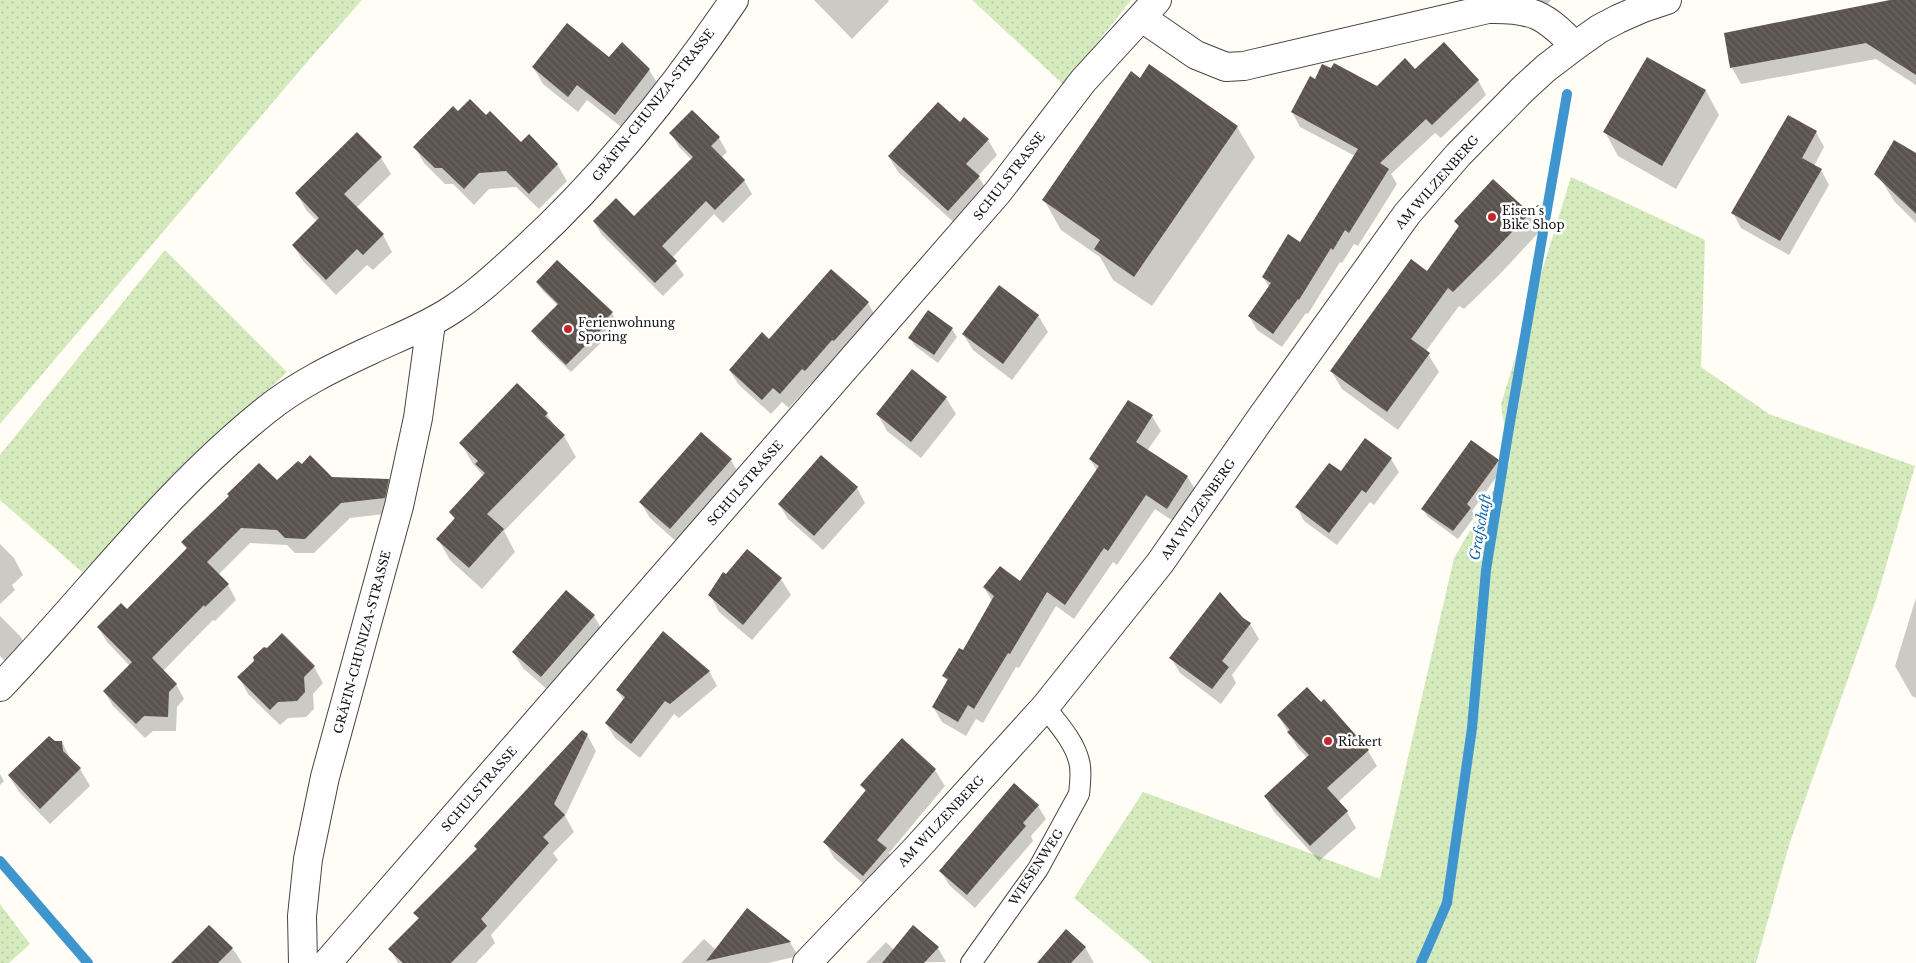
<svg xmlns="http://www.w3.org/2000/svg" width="1916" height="963" font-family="'Libre Baskerville',serif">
<defs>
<pattern id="grass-dots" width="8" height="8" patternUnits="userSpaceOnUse" patternTransform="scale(1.25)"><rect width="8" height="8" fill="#d5ebbd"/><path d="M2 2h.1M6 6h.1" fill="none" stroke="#b6c8a1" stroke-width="1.8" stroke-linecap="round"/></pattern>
<pattern id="building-back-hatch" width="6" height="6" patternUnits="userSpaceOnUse" patternTransform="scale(1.25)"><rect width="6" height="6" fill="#5a524d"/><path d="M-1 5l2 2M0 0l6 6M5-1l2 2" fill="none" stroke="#6d6662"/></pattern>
</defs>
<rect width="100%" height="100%" fill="#fffdf5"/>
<!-- grass -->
<path fill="url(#grass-dots)" d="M0 0H362L307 62 0 424Z
M972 0H1131L1064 85Z
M1571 177 1705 240 1701 367 1769 414 1915 466 1876 600 1790 842 1756 963H1152L1074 898 1143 792 1380 879 1454 558 1510 462 1501 404Z
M165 250 287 372 82 572 0 500V455Z
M0 904 30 944 9 963H0Z"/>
<!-- shadow -->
<path fill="#0003" d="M814 0H888L889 1 852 39Z
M1539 0H1551L1546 6Z
M1891 0H1911L1916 3V85L1876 59 1741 84 1732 68Z
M1648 58 1706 91 1719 115 1676 189 1618 156 1605 132Z
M609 59 649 70 659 86 625 130 587 100 578 112 543 84 533 67Z
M1415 71 1478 80 1486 95 1441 138 1435 133 1391 174 1397 184 1358 246 1354 244 1342 263 1340 262 1308 314 1306 313 1282 347 1257 330 1249 316 1269 287 1263 277 1300 243 1355 156 1300 127 1292 112 1315 81 1377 87Z
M1140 79 1237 127 1255 157 1152 306 1113 280 1100 257 1061 230 1044 200Z
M486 117 521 144 557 164 567 181 539 209 516 187 489 189 474 205 453 184H445L424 163 415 147Z
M960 124 988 140 997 155 978 176 988 192 958 226 898 172 889 157Z
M1816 132 1824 147 1814 166 1821 170 1829 185 1789 255 1741 228 1733 213Z
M671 133 719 138 727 152 721 158 744 180 752 194 723 223 714 214 672 258 684 275 663 296 602 235 594 222 634 218 692 160 679 147Z
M1916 155V223L1894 201 1880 178Z
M381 158 391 174 356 208 383 235 392 252 373 270 367 265 336 295 303 261 293 245 317 221 306 210 297 194Z
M1529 214 1539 232 1500 274 1464 309 1459 306 1426 351 1439 372 1398 430 1342 389 1331 371 1427 273 1460 228 1456 221Z
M537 282 612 313 616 321 606 332 608 336 571 372 537 339 533 331 558 306 542 290Z
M868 303 876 317 813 385 811 383 789 408 782 402 771 414 739 385 730 371 769 341Z
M929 312 952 329 957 337 938 363 915 346 910 338Z
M1038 315 1048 332 1012 380 973 350 963 334Z
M946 398 956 414 921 458 887 431 878 415Z
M547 414 555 427 564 436 576 457 504 531 515 552 482 589 450 560 438 539 455 520 450 512 484 476 473 464 461 443Z
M1152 416 1161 431 1147 451 1187 476 1196 491 1176 523 1155 509 1117 565 1113 562 1074 619 1056 606 1019 668 1016 667 983 723 976 719 966 736 942 722 933 707 948 683 944 676 963 652 992 601 984 587 1020 583 1097 471 1090 459Z
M1391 459 1399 472 1374 505 1370 502 1337 545 1304 521 1297 507 1341 473Z
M731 460 740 476 679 544 650 518 640 502Z
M1498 461 1502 469 1472 511 1475 516 1458 539 1428 517 1423 509Z
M331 478 388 480 397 495 393 513 350 518 314 553H295L287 545 250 543 218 575 228 585 236 600 215 621 213 620 163 671 176 684 184 699 177 707 176 731H153L145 738 113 706 104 691 130 666 107 642 98 627 127 611 187 549 183 543 277 482Z
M857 488 865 503 823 550 788 519 779 504Z
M0 544 14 558 23 575 12 585 15 590 0 604Z
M726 576 781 579 791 595 752 640 719 612 710 595Z
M566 592 594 616 604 633 551 693 523 668 513 652Z
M1220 594 1250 624 1259 639 1232 675 1236 683 1221 704 1180 673 1171 658Z
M1916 598V698L1912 696 1895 666Z
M0 616 20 636 25 644 6 662 0 656Z
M663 633 709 671 717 686 679 718 674 714 640 758 615 738 606 723 624 701 617 690Z
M314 667 323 683 313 694 314 709 306 717 288 718 280 725 248 694 239 677Z
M1321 704 1368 751 1377 766 1338 802 1347 812 1356 828 1319 861 1274 812 1265 796 1307 758 1298 748 1278 715Z
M587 735 596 751 565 816 574 832 553 853 558 860 491 935 495 943 476 963H398L390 949 419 920 415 913Z
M54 742H62L71 760 80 769 90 786 50 824 19 792 9 776Z
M935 770 945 786 889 853 896 866 873 892 834 858 825 842 866 792 862 785Z
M0 774 4 781 0 785Z
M1038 806 1046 819 1031 836 1033 841 975 908 949 885 941 871Z
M748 910 790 942 798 956 768 963H681L704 939 716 950Z
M209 926 235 952 242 963H172Z
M886 942 894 950 938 948 946 962 866 963Z
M1085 947 1094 963H1039Z"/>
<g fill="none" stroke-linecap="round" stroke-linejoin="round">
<!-- stream -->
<path stroke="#3f96cf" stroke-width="10" d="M0 861 88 963
M1421 963 1447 903 1472 728 1486 570 1508 434 1567 94"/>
</g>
<!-- building -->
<path fill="url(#building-back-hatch)" d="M1890 0H1916V75L1866 43 1730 68 1724 33Z
M567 23 609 57 622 42 650 69 615 115 577 85 568 97 532 67Z
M1444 42 1479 80 1432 125 1426 119 1380 163 1389 169 1349 233 1345 230 1333 250 1331 248 1299 300 1298 299 1273 334 1248 316 1271 283 1262 277 1288 234 1300 242 1358 149 1291 112 1310 76 1315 79 1322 64 1331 68 1334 63 1377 86 1405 58 1415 69Z
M1647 57 1706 90 1662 166 1603 132Z
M1149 64 1238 126 1134 277 1094 249 1100 240 1042 200 1131 71 1140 78Z
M470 99 486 115 490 111 521 142 529 134 558 164 529 194 506 171 479 173 464 189 442 168H435L413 147 453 106 458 111Z
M938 102 960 122 964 117 989 139 966 164 980 176 948 211 888 156Z
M692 110 720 137 711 146 745 180 715 210 706 201 662 246 677 261 655 283 593 221 616 198 634 216 693 157 669 133Z
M1788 115 1817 131 1802 158 1822 169 1780 241 1731 213Z
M357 132 382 157 344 194 384 234 363 255 357 249 326 280 292 245 319 218 295 193Z
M1894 140 1916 153V214L1874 174Z
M1493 179 1530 213 1490 255 1453 292 1448 288 1411 339 1430 353 1387 412 1330 371 1411 259 1427 271 1459 226 1454 221Z
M557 260 613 312 601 324 604 327 566 365 531 331 558 304 536 282Z
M831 269 869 302 834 341 832 340 805 371 802 369 780 394 773 388 762 400 729 370 762 332 769 339Z
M999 285 1039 315 1003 364 962 334Z
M928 310 953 328 934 355 908 338Z
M912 369 947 397 911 442 876 414Z
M517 383 548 413 545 416 565 435 487 514 504 529 469 568 436 539 455 518 449 512 485 473 475 464 478 461 459 443Z
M1128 400 1153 415 1136 442 1188 476 1167 509 1146 495 1108 551 1104 548 1065 605 1047 592 1010 654 1008 653 974 709 968 705 958 722 932 707 948 679 942 676 959 648 963 650 994 596 983 587 1000 566 1020 581 1099 466 1089 459Z
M701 432 732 459 670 529 639 502Z
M1365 438 1392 458 1366 493 1362 490 1329 533 1295 507 1329 463 1341 471Z
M1471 440 1499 460 1467 504 1471 508 1453 531 1421 509Z
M310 455 332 477 389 479 385 498 341 503 305 539 285 538 277 530 241 528 207 562 229 584 205 607 204 605 152 658 177 684 169 692 168 717 144 716 136 724 103 691 132 662 97 627 121 603 127 609 187 548 181 542 229 496 227 494 259 463 277 480 298 461 302 464Z
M821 455 858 487 814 536 778 504Z
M747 549 782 578 743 625 708 595 723 572 726 574Z
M566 590 595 615 541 677 512 652Z
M1220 592 1243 618 1251 623 1222 661 1229 667 1212 689 1169 658Z
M663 631 710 671 670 704 665 701 631 744 605 723 625 697 616 690Z
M282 633 315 666 304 677 305 692 297 701 278 702 270 710 237 677 254 661 253 657 264 647 267 648Z
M1307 687 1321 702 1324 699 1369 750 1327 788 1348 811 1310 846 1264 796 1309 755 1287 732 1290 730 1277 715Z
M582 730 588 734 554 804 565 815 543 837 549 843 481 919 487 926 451 963H403L388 949 419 918 413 913 477 849 474 846Z
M49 736 55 741H62L63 751 81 768 40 809 8 775Z
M902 738 936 769 877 840 887 848 863 876 823 842 866 790 860 785Z
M1014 783 1039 805 1023 823 1026 826 967 895 939 871Z
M747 908 791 942 706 961Z
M209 925 233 948 218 963H171Z
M913 925 939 947 924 963H882Z
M1066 929 1086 947 1071 963H1037Z"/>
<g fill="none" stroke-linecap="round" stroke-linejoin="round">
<!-- service casing -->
<g stroke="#444" stroke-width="22">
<path id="service" d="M971 963 1038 869 1079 794C1080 784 1082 771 1079 761 1074 741 1058 724 1045 707"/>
</g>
<!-- minor casing -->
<g stroke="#444" stroke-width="30">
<path id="minor" d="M1142 18 1196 55 1226 67 1244 66 1488 9C1533 8 1545 15 1575 46
M0 687C88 595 165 491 265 411 297 385 334 367 371 350 399 337 428 326 453 309 479 292 501 271 524 250 604 177 673 90 734 0
M303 963 302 916 308 859 325 777 399 506 418 418 431 323
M327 963 998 192 1083 81 1157 0
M807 963 915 850 1045 707 1160 563 1263 415 1407 214 1458 155 1522 90 1546 68 1575 46 1599 29 1618 19 1643 8 1667 0"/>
</g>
<!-- service -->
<use href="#service" stroke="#fff" stroke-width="20"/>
<!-- minor -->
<use href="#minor" stroke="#fff" stroke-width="28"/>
</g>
<!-- markers -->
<g fill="#c4262e" stroke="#fff" stroke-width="2">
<circle cx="1492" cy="217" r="5"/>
<circle cx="568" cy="329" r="5"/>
<circle cx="1328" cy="741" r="5"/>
</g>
<g text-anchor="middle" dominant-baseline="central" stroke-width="5" stroke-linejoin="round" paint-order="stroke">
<!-- street labels -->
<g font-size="12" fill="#111" stroke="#fff">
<text transform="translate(653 105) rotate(-52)">GRÄFIN-CHUNIZA-STRASSE</text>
<text transform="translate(1009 176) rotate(-52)">SCHULSTRASSE</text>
<text transform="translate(1437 182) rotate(-49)">AM WILZENBERG</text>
<text transform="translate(745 483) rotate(-49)">SCHULSTRASSE</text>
<text transform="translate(1198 509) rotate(-55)">AM WILZENBERG</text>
<text transform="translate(362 642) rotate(-75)">GRÄFIN-CHUNIZA-STRASSE</text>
<text transform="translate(479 789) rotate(-49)">SCHULSTRASSE</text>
<text transform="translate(941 821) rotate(-47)">AM WILZENBERG</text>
<text transform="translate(1036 867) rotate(-57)">WIESENWEG</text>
</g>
<!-- poi labels -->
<g font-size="12" fill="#111" stroke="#fff" text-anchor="start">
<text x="1502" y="210">Eisen´s<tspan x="1502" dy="14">Bike Shop</tspan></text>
<text x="578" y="322">Ferienwohnung<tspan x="578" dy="14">Sporing</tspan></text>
<text x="1338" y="741">Rickert</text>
</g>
<!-- water labels -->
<g font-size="14" font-style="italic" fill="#1768a6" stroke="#fff">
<text transform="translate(1480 527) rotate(-80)">Grafschaft</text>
</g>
</g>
</svg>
